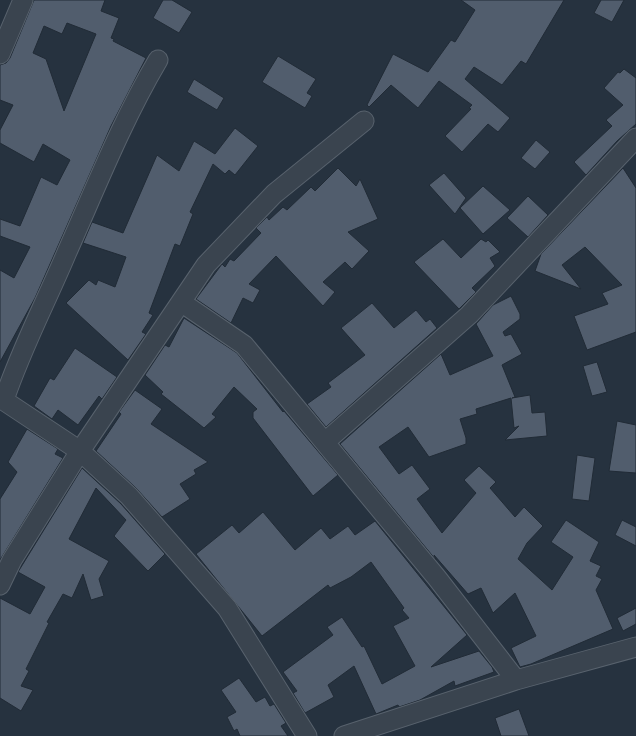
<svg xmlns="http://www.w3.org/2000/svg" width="636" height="736" font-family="Cabin,sans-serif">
<rect width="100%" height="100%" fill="#26323f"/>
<!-- building -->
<path fill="#515d6d" stroke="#212b36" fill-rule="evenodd" d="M34 0H105L101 11 119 18 111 38 114 39 113 41 146 58 111 126 35 298 0 362V270L14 278 30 247 0 236V219L20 226 41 177 57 185 70 160 43 144 34 162 0 143V130L13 105 0 100V65L6 63 10 58ZM67 23 96 34 64 111 46 59 33 53 44 26 62 34Z
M163 0H172L192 12 179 33 153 18Z
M461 0H564L526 64 521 61 502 85 474 67 465 79 510 118 498 132 488 124 462 152 445 136 471 109 469 108 472 105 439 81 418 108 391 85 369 107 367 105 393 54 428 72 451 40 455 42 475 10Z
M601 0H624L612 22 594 13Z
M278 56 316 79 307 93 312 96 305 108 262 82Z
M624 69 636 78V124L617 141 586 175 574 162 612 126 606 120 623 105 604 88 618 72 620 73Z
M194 79 224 98 217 110 187 92Z
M235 128 258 146 235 175 229 170 225 174 213 164 190 212 193 214 180 246 175 244 149 313 153 315 142 332 146 334 128 360 66 303 89 280 96 285 98 280 115 287 126 257 83 243 92 222 123 233 157 155 179 171 194 141 215 154Z
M536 140 550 152 535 169 521 158Z
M338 168 356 186 360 179 378 219 348 232 369 251 352 269 345 262 323 282 335 292 323 306 276 256 249 284 260 290 253 303 243 298 231 323 196 299 222 264 225 267 230 259 234 261 261 233 256 228 267 217 269 220 283 207 287 210 311 187 315 191Z
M623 168 636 188V332L587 350 574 316 608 304 602 293 622 285 585 247 562 265 581 289 535 271 541 254Z
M444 173 466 198 455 214 429 185Z
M483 186 510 210 483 234 460 208Z
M528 196 548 215 528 237 507 218Z
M443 239 461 258 481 239 486 242 488 240 500 252 490 258 495 266 472 288 476 292 459 309 414 262Z
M511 296 520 314V319L503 332 505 336 511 334 522 354 502 365 515 397 512 398 530 395 532 413 545 412 547 436 505 440 519 426 514 428 511 398 476 409 477 414 460 419 466 438V444L429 457 408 427 379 447 399 474 412 465 430 489 417 499 442 533 476 493 464 480 479 466 496 482 490 488 515 517 524 507 543 526 527 543 518 559 552 590 573 557 551 542 566 520 599 542 590 561 601 566 596 576 602 579 596 590 613 629 531 664 520 667 511 648 536 636 515 593 493 613 481 588 468 594 434 555 436 560 340 444 441 354 450 375 493 356 476 324 493 305Z
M372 303 394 328 416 310 426 322 430 319 437 328 326 427 307 404 331 387 328 383 365 355 341 328Z
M184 318 237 353 283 412 284 411 338 475 313 496 253 418V412L257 409 234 387 212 414 216 417 204 428 161 394 163 392 145 375 165 345 169 347Z
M75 348 117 377 102 399 99 396 78 425 58 410 52 419 34 406 50 378 54 380Z
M597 362 607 392 592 396 583 366Z
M135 390 162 409 151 424 208 462 194 470 196 474 180 484 190 499 162 517 136 488 96 451 121 414 119 412Z
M617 421 636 425V473L609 471Z
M27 429 58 449 55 454 63 458 0 560V499L17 472 8 462Z
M577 455 595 458 589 501 572 499Z
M82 468 121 504 165 554 148 571 114 536 126 520 96 488 69 539 109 561 99 579 104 596 91 600 83 574 72 598 63 594 47 622 49 623 26 669 29 671 21 686 33 690 21 711 0 698V598L30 614 45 587 18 572Z
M263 512 295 550 321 528 330 539 348 526 355 535 375 521 467 635 431 667 479 651 492 667 494 672 455 686 454 681 420 700 399 707 398 705 376 714 354 666 328 685 334 697 305 713 293 693 297 691 283 672 333 635 327 627 342 617 362 647 364 646 382 684 415 666 393 626 409 618 402 610 404 608 371 562 351 577 330 588 328 585 262 636 196 554 232 525 239 533Z
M622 520 636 527V546L615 535Z
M636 608V624L623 631 617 618Z
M239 678 256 702 265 697 270 706 274 704 286 723 281 726 288 736H240L237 729 234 731 227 717 236 712 221 690Z
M519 709 529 736H501L495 718Z"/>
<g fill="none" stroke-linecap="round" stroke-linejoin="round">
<!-- street casing -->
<g stroke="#58626d" stroke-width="21">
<path id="street" d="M0 54 23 0
M181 302 244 345 437 578 516 680
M0 398 80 451 129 496 227 608 307 736
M4 400C21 349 46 302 67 252 96 187 122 121 158 60
M325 442 469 315 636 138
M0 585 12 560 80 451 206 265 274 194 364 121
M344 736 516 680 636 647"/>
</g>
<!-- street -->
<use href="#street" stroke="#3a444f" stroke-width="19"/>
</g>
</svg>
